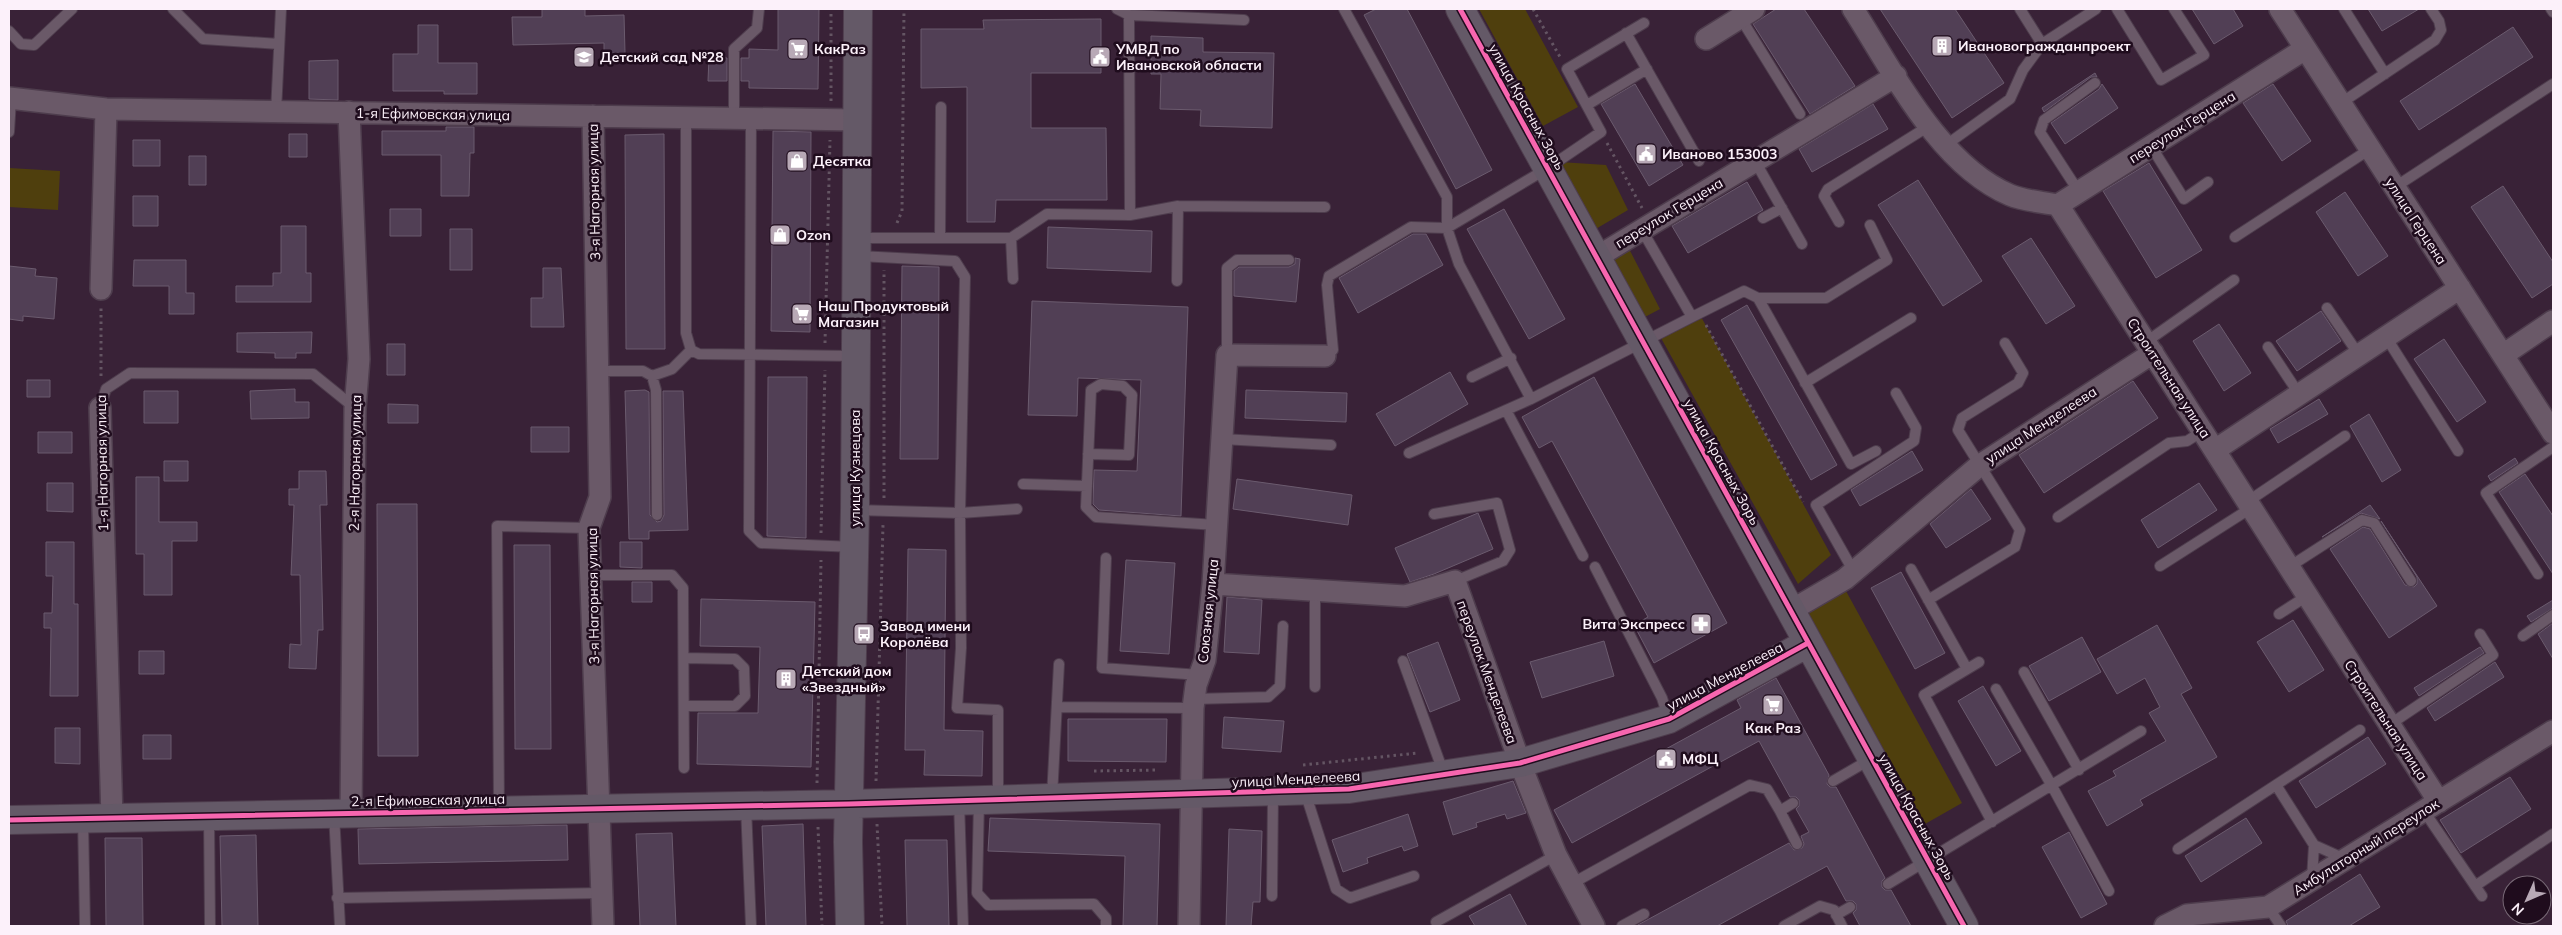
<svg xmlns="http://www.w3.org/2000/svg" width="2562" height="935" font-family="Mulish,sans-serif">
<rect width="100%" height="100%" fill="#392237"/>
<!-- green -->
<path fill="#4f3f0d" d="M1479 9H1525L1578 107 1543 126Z
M1560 162 1606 165 1628 210 1594 230Z
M9 168 60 171 58 210 9 207Z
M1624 239 1660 309 1643 318 1606 249Z
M1699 313 1831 555 1798 584 1661 338Z
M1846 591 1962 803 1925 824 1808 612Z"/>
<!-- building -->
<path fill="#513f55" stroke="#6b5b6e" d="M542 9H585V16L624 15 625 53H604V43L513 45 512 17H542Z
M778 9H819L818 89 749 88V81H741V58H749V49L778 50Z
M1376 9H1407L1492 170 1456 189 1364 15Z
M1776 9H1804L1855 86 1810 114 1753 24Z
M1880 9H1955L2004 83 1952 118Z
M2192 9H2233L2243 26 2214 44Z
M2368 9H2419L2382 31Z
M1101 19V73H1031V128H1106L1107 200H996L995 222H967V87L921 88V29H984L983 20Z
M418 25H438V63H477V94H444V91H393V54H418Z
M2513 27 2533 57 2419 130 2400 101Z
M1151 36 1203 38V52L1274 53 1272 128 1200 126 1201 110 1160 109 1161 74H1151Z
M709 57 727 58V81H708Z
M338 60V100L309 99V61Z
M2095 73 2097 77H2091L2044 112 2042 108Z
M1635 84 1683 165 1649 186 1601 104Z
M2102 84 2118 108 2065 144 2051 123 2099 89Z
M2273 84 2311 141 2282 161 2243 103Z
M1873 104 1888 129 1812 172 1799 149Z
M446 127H474V153H470L469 196H441V155H382V131H446Z
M773 131 811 132 810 332 771 331Z
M289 134H307V157H289Z
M664 134 665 349H626L625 135Z
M133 140H160V166H133Z
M189 156H206V185H189Z
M2149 163 2202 250 2156 278 2103 191Z
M1918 180 1982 281 1943 306 1878 205Z
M1747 182 1763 210 1688 253 1672 226Z
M2503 186 2553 262V284L2532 298 2471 207Z
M2345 192 2388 256 2358 276 2316 212Z
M133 196H158V226H133Z
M390 209H421V236H390Z
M1504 209 1565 319 1529 339 1467 229Z
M281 226H306V273H311V302H236V286H273V273H281Z
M1048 227 1152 231 1151 272 1047 268Z
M450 229H472V270H450Z
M1413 234H1426L1443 265 1358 313 1339 278Z
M2031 238 2075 306 2046 324 2002 256Z
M1295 258 1300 259 1296 302 1234 296V271L1239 267H1289L1295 264Z
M134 260H186V293H194V314H169V286H133Z
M9 266 36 269 35 276 57 278 54 319 23 316V321L9 319Z
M902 266 939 267 938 459H900Z
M543 268H561L564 327H531V298H543Z
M1032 301 1188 307 1181 516 1099 510 1093 504 1094 470 1137 471 1141 380 1078 378 1077 416 1028 415Z
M1747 305 1837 465 1811 480 1721 320Z
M2321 311 2341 341 2297 371 2276 341Z
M2219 324 2251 373 2224 391 2193 341Z
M312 332 311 353H296V358H275V353L237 352V333Z
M2444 339 2486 402 2457 422 2414 359Z
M387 344H405V375H387Z
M1450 372 1468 404 1395 446 1376 414Z
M768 377H807L806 538 767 536Z
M1594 377 1727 623 1654 663 1634 625 1648 617 1552 441 1539 448 1522 417Z
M27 380H50V397H27Z
M2133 381 2158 418 2044 493 2019 455Z
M295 389V402H309V418L251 419 250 391Z
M645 390 649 392 650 515 657 522 661 521 664 515 663 391H683L688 530 649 531V539H629L625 391Z
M1246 390 1347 393 1346 422 1245 418Z
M144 391H178V423H144Z
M2319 399 2328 414 2278 443 2270 429Z
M388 404 418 405V423H388Z
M2369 414 2401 470 2382 482 2350 426Z
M531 427H569V452H531Z
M38 432H72V453H38Z
M1912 451 1923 470 1860 506 1851 490Z
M2515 458 2518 463 2491 481 2488 476Z
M164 461H188V481H164Z
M299 471H326L327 505H320L323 630H318L316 669 289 668 290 644 301 645 300 575H291L294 505H289V489H299Z
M2525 474 2553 516V574L2499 492Z
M136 477H159V522H197V541H172V595H144V554H136Z
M1237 479 1352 495 1348 525 1233 509Z
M47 483H73V512L47 511Z
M2199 483 2217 510 2158 548 2141 520Z
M1971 489 1991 519 1946 548 1930 524Z
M377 504H417L418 756H378Z
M2370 505 2380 519 2361 513 2322 537Z
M1478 513 1493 549 1434 574 1410 582 1395 548Z
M2381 521 2437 606 2389 638 2330 549 2363 527 2370 529 2405 585 2414 587 2417 584V577Z
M46 542H74V604H78V696H50L51 628H44V613H52L53 576H46Z
M620 542H642V568L620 567Z
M514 545H550L551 749H515Z
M908 549 946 550 944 730 983 731 982 776 924 775 925 750H905Z
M1126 560 1175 563 1169 654 1120 651Z
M1901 572 1945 653 1915 669 1871 588Z
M632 582H652V602H632Z
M1227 597 1262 600 1259 654 1224 652Z
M701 599 815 602 811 767 697 764 698 713H758L760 647 700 646Z
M2553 600V608L2531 622 2527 616Z
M2293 620 2324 670 2289 692 2257 642Z
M2553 623V659L2538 634Z
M2157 625 2192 688 2181 694 2217 757 2140 800 2143 805 2107 826 2088 791 2116 776 2113 771 2166 741 2149 713 2160 707 2145 678 2117 694 2097 659Z
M2082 637 2101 672 2049 701 2029 666Z
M1604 641 1614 676 1542 698 1530 662Z
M1438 642 1460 700 1430 712 1407 654Z
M2480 647 2484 653 2419 696 2414 688Z
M139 651H164V674H139Z
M2495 662 2504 677 2435 721 2427 708Z
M1776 678 1829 775 1827 784 1830 787H1836L1885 878 1882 881V887L1885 890H1891L1911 926H1860L1853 913 1856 910V904L1853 901H1846L1827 866 1717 926H1636L1789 843 1794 850 1802 848 1804 844 1801 836 1809 832 1796 809 1799 806V800L1796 797H1790L1759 741 1572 843 1554 810 1741 708 1737 700Z
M1983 686 2021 751 1996 766 1958 701Z
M1224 717 1284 721 1281 752 1222 748Z
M1068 719H1167L1166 762 1068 761Z
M55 728H80V764L55 763Z
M143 735H171V759H143Z
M2368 737 2386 764 2316 808 2299 781Z
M2510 777 2531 809 2461 853 2440 820Z
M1513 781 1526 813 1507 819 1505 814 1476 823 1477 827 1453 835 1443 802Z
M1408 814 1418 846 1404 851 1402 846 1367 858 1368 863 1343 872 1332 840Z
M990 818 1160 824 1157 926H1123L1125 856 988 851Z
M2246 818 2262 843 2201 882 2185 856Z
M803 824 806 926H766L762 826Z
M567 825 568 860 359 864 358 829Z
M1229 829 1262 831 1260 902H1253L1251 926H1226Z
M2069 832 2107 904 2081 918 2042 847Z
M672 833 676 926H640L636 834Z
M256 835 258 926H222L220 836Z
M105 838H142L143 926H106Z
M905 840H947L949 926H907Z
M2360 874 2380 907 2349 926H2288L2286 921Z
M1510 894 1527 926H1475L1469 916Z"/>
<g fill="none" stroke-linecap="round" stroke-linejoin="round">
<!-- lane casing -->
<g stroke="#4e3d4d" stroke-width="12">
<path id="lane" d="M173 9 203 39 279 44
M1344 9 1447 197V228L1459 264 1531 399
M2020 9 2042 44
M2117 9 2161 80 2204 55 2174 9
M2344 9 2385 74
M2551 9 2553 12
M1129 15 1244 20
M1740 17 1800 114
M9 31 21 44 34 45 72 9
M1626 33 1699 161
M2341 103 2435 40 2441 30 2439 21 2431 9
M1587 105 1647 69
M276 112 281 9
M686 118V333L691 350 699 354 855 356
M734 118V49L757 28 759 9
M751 118 749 531 761 543 854 547
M9 132 11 99
M1946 145 2010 99 2023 70 2042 44 2096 9
M2151 146 2184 199 2208 182
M1755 161 1802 244
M2395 187 2553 84
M2079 192 2040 132 2044 120 2095 83
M1130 215 1178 206 1325 207
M1763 218 1782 208
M1839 222 1824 196 1828 189 1929 126
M940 237 941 107
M2235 237 2370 149
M858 238H1011L1047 214 1130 215 1129 15 1117 9
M1011 238 1013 279
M859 256 955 261 965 277 960 513 961 648 957 708 998 710V799
M1177 281 1178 206
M1758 298H1826L1887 260 1870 225
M2327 308 2359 355
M1692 317 1744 291 1758 298 1851 464 1876 451
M2386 337 2458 451
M2146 342 2234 280
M2268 347 2299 394
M1227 355V268L1237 260H1289
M1325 356 1333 350 1327 285 1329 276 1411 227 1447 228 1548 168 1601 132 1567 69 1644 23
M598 371H643L652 376 672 369 691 350
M652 376 656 390 657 515
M1472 377 1511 358
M1805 383 1911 318
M100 408 106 389 130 373 313 374 355 408
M1506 410 1583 556
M1222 439 1331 445
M1409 453 1531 399 1692 317 1642 230
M1088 454 1129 455 1132 395 1123 386 1101 384 1091 390 1086 507 1096 517 1216 525
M1023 484 1087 486
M2247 502 2345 436
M856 510 960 513 1017 509
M1434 514 1497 503 1510 550 1503 561 1455 581
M2058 517 2169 443 2187 441 2203 431
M1106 558 1102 668 1200 675
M2160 566 2251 508
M1595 567 1662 698 1668 717
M2289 567 2362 520 2374 523 2411 581
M1911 569 1967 669
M1854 572 1816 505 1914 441 1916 428 1896 393
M2538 574 2486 493 2553 447
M591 575H672L683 588 684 768
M1315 590V687
M1928 600 2015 547 2020 530 1958 430 1962 418 2018 383 2023 373 2005 343
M2279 614 2307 596
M2523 636 2553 615
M684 658 735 659 744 668 745 696 735 706H684
M1403 661 1444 774
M1979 662 1924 695 1992 822
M2024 672 2079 770
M1996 689 2052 786 2109 891
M1194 699 1268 697 1280 686 1283 626
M1057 707 1193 708
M2389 725 2493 655 2480 634
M1833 781 1871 759
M2276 785 2314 845 2345 859
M1305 792 1336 889 1350 898 1414 876
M1052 797 1059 664
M979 800 977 893 988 905 1094 904 1106 918V926
M959 801 963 926
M746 807 751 926
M499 809 497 526 589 528
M1780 811 1797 844
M2424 811 2482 896
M334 814 340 926
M209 817 210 926
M83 819 85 926
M2178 849 2360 730
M2312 879 2314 845
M1571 884 1750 785 1767 789 1780 811 1793 803
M1888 884 2141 731
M2475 886 2553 834
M1272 896 1273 793
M337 898 601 893
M2268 907 2281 926
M1836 915 1850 907
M1436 922 1556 855
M1622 926 1644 914
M1784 926 1820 906 1834 910 1842 926"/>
</g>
<!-- street casing -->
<g stroke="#4e3d4d" stroke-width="24">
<path id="street" d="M1853 9C1893 71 1939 165 2010 195 2024 201 2043 202 2058 205L2439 802
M2280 9 2553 433
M1706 39 1754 9
M9 98 106 109 857 120
M349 112 359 359 355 409 351 813
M593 116 600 497 589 528 603 926
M2058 205 2305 49
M1597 257 1896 76
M101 289 106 109
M2503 355 2553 321
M100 408 112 818
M2215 450 2460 288
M1213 584 1405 596 1455 581 1520 763 1556 855 1594 926
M1790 611 1845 579 1980 465 2153 353
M1189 926 1193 708 1196 685 1205 660 1213 584 1227 355 1325 356
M2165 926 2187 915 2268 907 2553 731"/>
</g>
<!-- secondary casing -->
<g stroke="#4e3d4d" stroke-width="30">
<path id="secondary" d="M1460 9 1964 926
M9 820 849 804 1349 789 1520 763 1669 719 1808 643
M850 926 848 842 855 510 858 9"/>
</g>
<!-- path -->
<path stroke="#645563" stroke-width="3" stroke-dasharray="2.5 4" stroke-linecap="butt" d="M1533 9 1560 57
M831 101V9
M1607 143 1642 208
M897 223 902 211 904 9
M1706 325 1803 502
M825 343 830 140
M101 376V307
M884 498V270
M821 533 825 370
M1303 765 1418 753
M1094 771 1158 770
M876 781 883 525
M817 783 821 560
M877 824 882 926
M818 827 822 926"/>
<!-- lane -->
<use href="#lane" stroke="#6a5968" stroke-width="10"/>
<!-- street -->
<use href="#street" stroke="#6a5968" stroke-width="21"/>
<!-- secondary -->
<use href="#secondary" stroke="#645967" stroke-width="28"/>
<!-- cycleway casing -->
<g stroke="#1f0c1d" stroke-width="8">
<path id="cycleway" d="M1460 9 1964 926
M9 820 849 804 1349 789 1520 763 1669 719 1808 643"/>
</g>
<!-- cycleway -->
<use href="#cycleway" stroke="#f766af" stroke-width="5"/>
</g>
<!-- icons -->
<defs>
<g id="building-square" transform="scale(1.125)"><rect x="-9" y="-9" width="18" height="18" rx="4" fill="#b8a9b6" stroke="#1f0c1d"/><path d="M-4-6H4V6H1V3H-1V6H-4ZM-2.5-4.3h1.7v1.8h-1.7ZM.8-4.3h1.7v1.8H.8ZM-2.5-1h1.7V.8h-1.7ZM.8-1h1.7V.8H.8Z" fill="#fff"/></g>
<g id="supermarket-square" transform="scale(1.125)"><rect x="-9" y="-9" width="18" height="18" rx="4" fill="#b8a9b6" stroke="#1f0c1d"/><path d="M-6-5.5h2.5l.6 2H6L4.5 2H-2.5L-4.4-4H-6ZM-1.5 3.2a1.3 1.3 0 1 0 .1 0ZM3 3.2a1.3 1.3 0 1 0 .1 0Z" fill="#fff"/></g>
<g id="school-square" transform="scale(1.125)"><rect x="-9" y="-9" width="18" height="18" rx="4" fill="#b8a9b6" stroke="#1f0c1d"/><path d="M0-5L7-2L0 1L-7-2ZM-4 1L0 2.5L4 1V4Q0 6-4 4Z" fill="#fff"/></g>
<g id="civic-square" transform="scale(1.125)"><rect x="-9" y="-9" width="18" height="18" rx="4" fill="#b8a9b6" stroke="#1f0c1d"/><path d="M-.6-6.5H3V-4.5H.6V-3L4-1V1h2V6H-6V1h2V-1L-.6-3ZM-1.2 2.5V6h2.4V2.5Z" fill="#fff"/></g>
<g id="shop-square" transform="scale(1.125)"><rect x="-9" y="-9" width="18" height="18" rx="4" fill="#b8a9b6" stroke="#1f0c1d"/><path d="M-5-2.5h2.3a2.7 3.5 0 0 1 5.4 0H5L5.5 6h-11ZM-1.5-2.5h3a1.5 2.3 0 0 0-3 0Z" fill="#fff"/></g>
<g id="pharmacy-square" transform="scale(1.125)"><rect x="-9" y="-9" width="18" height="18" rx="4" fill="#b8a9b6" stroke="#1f0c1d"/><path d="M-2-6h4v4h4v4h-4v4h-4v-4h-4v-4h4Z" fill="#fff"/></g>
<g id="bus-square" transform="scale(1.125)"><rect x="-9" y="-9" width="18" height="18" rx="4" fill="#b8a9b6" stroke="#1f0c1d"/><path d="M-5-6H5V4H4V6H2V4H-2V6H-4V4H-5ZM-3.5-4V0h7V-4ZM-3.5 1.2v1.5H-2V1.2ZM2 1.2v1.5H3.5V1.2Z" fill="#fff"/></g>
</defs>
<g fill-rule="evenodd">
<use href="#building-square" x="1942" y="46"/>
<use href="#supermarket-square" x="798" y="49"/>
<use href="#school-square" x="584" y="57"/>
<use href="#civic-square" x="1100" y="57"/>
<use href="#civic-square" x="1646" y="154"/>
<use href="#shop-square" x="797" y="161"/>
<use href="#shop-square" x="780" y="235"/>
<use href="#supermarket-square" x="802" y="314"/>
<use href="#pharmacy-square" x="1701" y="624"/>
<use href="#bus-square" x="864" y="634"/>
<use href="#building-square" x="786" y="679"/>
<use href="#supermarket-square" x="1773" y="705"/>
<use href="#civic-square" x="1666" y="759"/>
</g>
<g text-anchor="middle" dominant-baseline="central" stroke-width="5" stroke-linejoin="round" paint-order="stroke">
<!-- poi labels -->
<g font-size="14" font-weight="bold" fill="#fcf1fa" stroke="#1f0c1d" text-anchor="start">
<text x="1958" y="46">Ивановогражданпроект</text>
<text x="814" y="49">КакРаз</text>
<text x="1116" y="49">УМВД по<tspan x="1116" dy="16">Ивановской области</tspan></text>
<text x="600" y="57">Детский сад №28</text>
<text x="1662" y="154">Иваново 153003</text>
<text x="813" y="161">Десятка</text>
<text x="796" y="235">Ozon</text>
<text x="818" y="306">Наш Продуктовый<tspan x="818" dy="16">Магазин</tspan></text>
<text x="1685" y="624" text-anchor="end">Вита Экспресс</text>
<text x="880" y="626">Завод имени<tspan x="880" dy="16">Королёва</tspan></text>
<text x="802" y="671">Детский дом<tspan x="802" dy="16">«Звездный»</tspan></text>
<text x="1773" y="728" text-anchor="middle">Как Раз</text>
<text x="1682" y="759">МФЦ</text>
</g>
<!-- street labels -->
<g font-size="14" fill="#fcf1fa" stroke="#1f0c1d">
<text transform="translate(1527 107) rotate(61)">улица Красных Зорь</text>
<text transform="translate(433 114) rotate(1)">1-я Ефимовская улица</text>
<text transform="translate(2182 127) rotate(-32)">переулок Герцена</text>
<text transform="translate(594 192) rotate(-91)">3-я Нагорная улица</text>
<text transform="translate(1669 213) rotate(-31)">переулок Герцена</text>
<text transform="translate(2416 221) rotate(57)">улица Герцена</text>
<text transform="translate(2169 378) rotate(57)">Строительная улица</text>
<text transform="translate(2041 425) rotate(-33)">улица Менделеева</text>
<text transform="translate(1722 462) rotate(61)">улица Красных Зорь</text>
<text transform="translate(102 463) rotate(-91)">1-я Нагорная улица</text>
<text transform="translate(355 463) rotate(-89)">2-я Нагорная улица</text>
<text transform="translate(855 468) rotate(-90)">улица Кузнецова</text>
<text transform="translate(593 596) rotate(-91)">3-я Нагорная улица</text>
<text transform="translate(1208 611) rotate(-84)">Союзная улица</text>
<text transform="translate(1487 672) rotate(70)">переулок Менделеева</text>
<text transform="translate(1725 676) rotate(-28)">улица Менделеева</text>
<text transform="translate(2386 720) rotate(57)">Строительная улица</text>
<text transform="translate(1296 779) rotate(-3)">улица Менделеева</text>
<text transform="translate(428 800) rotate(-1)">2-я Ефимовская улица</text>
<text transform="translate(1917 817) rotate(61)">улица Красных Зорь</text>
<text transform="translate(2366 847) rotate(-32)">Амбулаторный переулок</text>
</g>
</g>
<!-- border -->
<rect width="2562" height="935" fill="none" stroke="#fcf1fa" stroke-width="20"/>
<!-- north arrow -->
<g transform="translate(2527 900) rotate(225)"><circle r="24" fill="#1f0c1d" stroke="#776875"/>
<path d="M0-4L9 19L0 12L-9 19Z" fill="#b8a9b6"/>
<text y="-8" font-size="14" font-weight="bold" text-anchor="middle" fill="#fcf1fa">N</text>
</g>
</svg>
